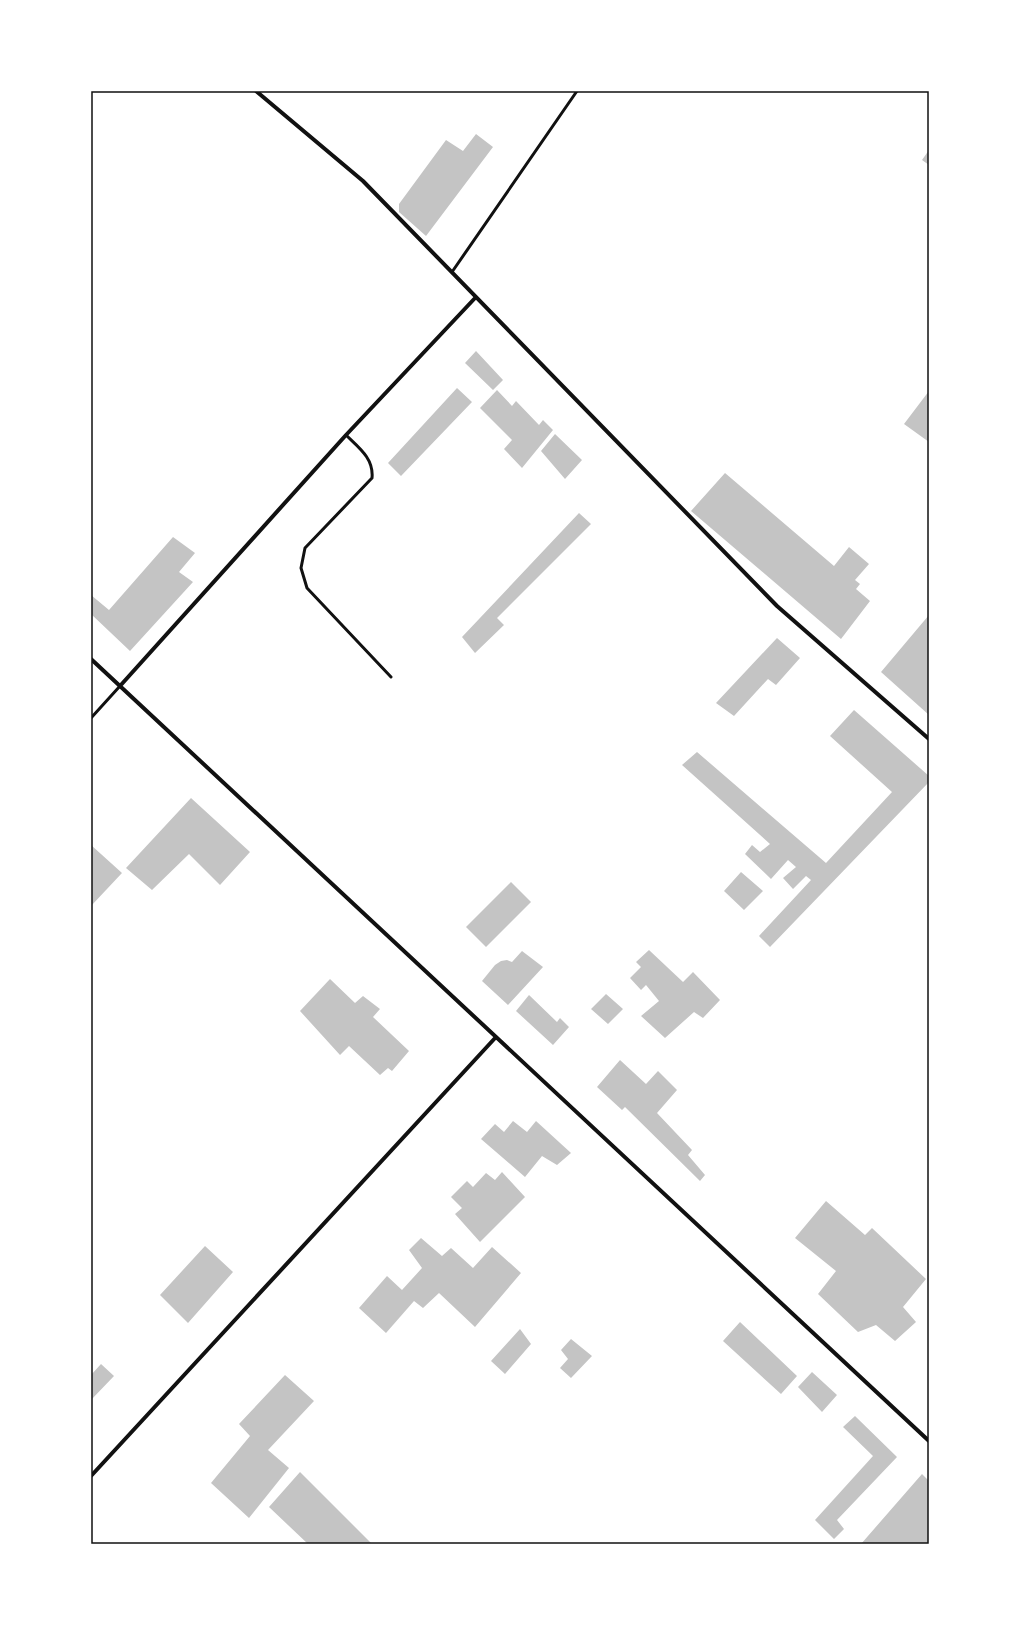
<svg xmlns="http://www.w3.org/2000/svg" width="1020" height="1635" font-family="'Roboto Serif',serif">
<rect width="100%" height="100%" fill="#fff"/>
<!-- building -->
<path fill="#c4c4c4" d="M476 134 493 147 426 236 399 212V204L446 140 463 151Z
M929 150V165L922 160Z
M476 351 503 380 493 390 465 363Z
M457 388 472 402 401 476 388 463Z
M497 390 512 406 516 401 539 425 543 420 553 430 522 468 504 449 512 440 480 408Z
M929 391V442L904 424Z
M555 434 582 460 565 479 541 451Z
M725 473 834 566 849 547 869 564 855 580 860 584 856 589 870 601 841 639 691 511Z
M579 513 591 524 497 618 504 625 475 653 462 637Z
M173 537 195 553 179 572 193 582 130 651 91 614V595L109 610Z
M929 615V715L881 672Z
M777 638 800 658 776 685 768 679 734 716 716 703Z
M854 710 929 776V782L770 947 759 936 811 880 806 876 793 889 783 878 796 867 788 860 771 879 745 854 752 845 760 852 770 844 682 765 697 752 826 863 892 792 830 736Z
M191 798 250 852 220 885 189 854 152 890 126 868Z
M91 845 122 873 91 906Z
M741 872 763 891 744 910 724 891Z
M511 882 531 902 486 947 466 927Z
M649 950 683 982 693 972 720 1000 703 1018 694 1012 665 1038 641 1016 659 1001 646 985 641 990 630 978 641 967 636 962Z
M522 951 543 967 508 1005 482 981 495 965 501 961 507 960 512 962Z
M330 979 355 1003 363 996 380 1009 373 1017 409 1051 392 1071 388 1068 380 1075 349 1046 340 1055 300 1011Z
M606 994 623 1009 608 1024 591 1009Z
M529 995 557 1022 560 1018 569 1027 553 1045 516 1011Z
M620 1060 646 1084 658 1071 677 1090 657 1113 692 1150 688 1155 705 1175 700 1181 625 1107 622 1110 597 1087Z
M513 1121 527 1132 536 1121 571 1153 557 1165 542 1156 525 1177 481 1139 495 1124 504 1132Z
M502 1172 525 1197 480 1242 455 1214 462 1208 451 1197 467 1181 473 1187 486 1173 495 1180Z
M826 1201 865 1235 872 1228 926 1279 903 1307 916 1322 895 1341 876 1325 858 1332 818 1294 836 1271 795 1238Z
M421 1238 442 1256 451 1248 473 1268 492 1247 521 1273 475 1327 439 1293 423 1308 414 1301 386 1333 359 1308 387 1276 402 1290 422 1268 409 1250Z
M205 1246 233 1272 188 1323 160 1295Z
M740 1322 797 1376 781 1394 723 1341Z
M520 1329 531 1344 505 1374 491 1361Z
M571 1339 592 1356 571 1378 560 1368 568 1359 561 1350Z
M101 1364 114 1376 91 1400V1375Z
M812 1372 837 1395 822 1412 798 1387Z
M285 1375 314 1401 268 1450 289 1468 249 1518 211 1483 250 1436 239 1424Z
M855 1416 897 1457 837 1520 844 1529 834 1539 815 1520 873 1456 843 1427Z
M300 1472 372 1544H308L269 1507Z
M922 1474 929 1481V1544H861Z"/>
<g fill="none" stroke-linecap="round" stroke-linejoin="round">
<!-- service -->
<path stroke="#111" stroke-width="3" d="M452 272 577 91
M346 435C358 447 374 458 372 478L305 548 301 568 307 588 391 677
M91 718 120 686"/>
<!-- minor -->
<path stroke="#111" stroke-width="4" d="M256 91 363 181 777 606 929 739
M91 659 929 1441
M120 686 346 435 476 297
M91 1476 496 1037"/>
</g>
<!-- border -->
<rect width="1020" height="1635" fill="none" stroke="#ffffff" stroke-width="184"/>
<rect x="92" y="92" width="836" height="1451" fill="none" stroke="#111" stroke-width="1.5"/>
</svg>
